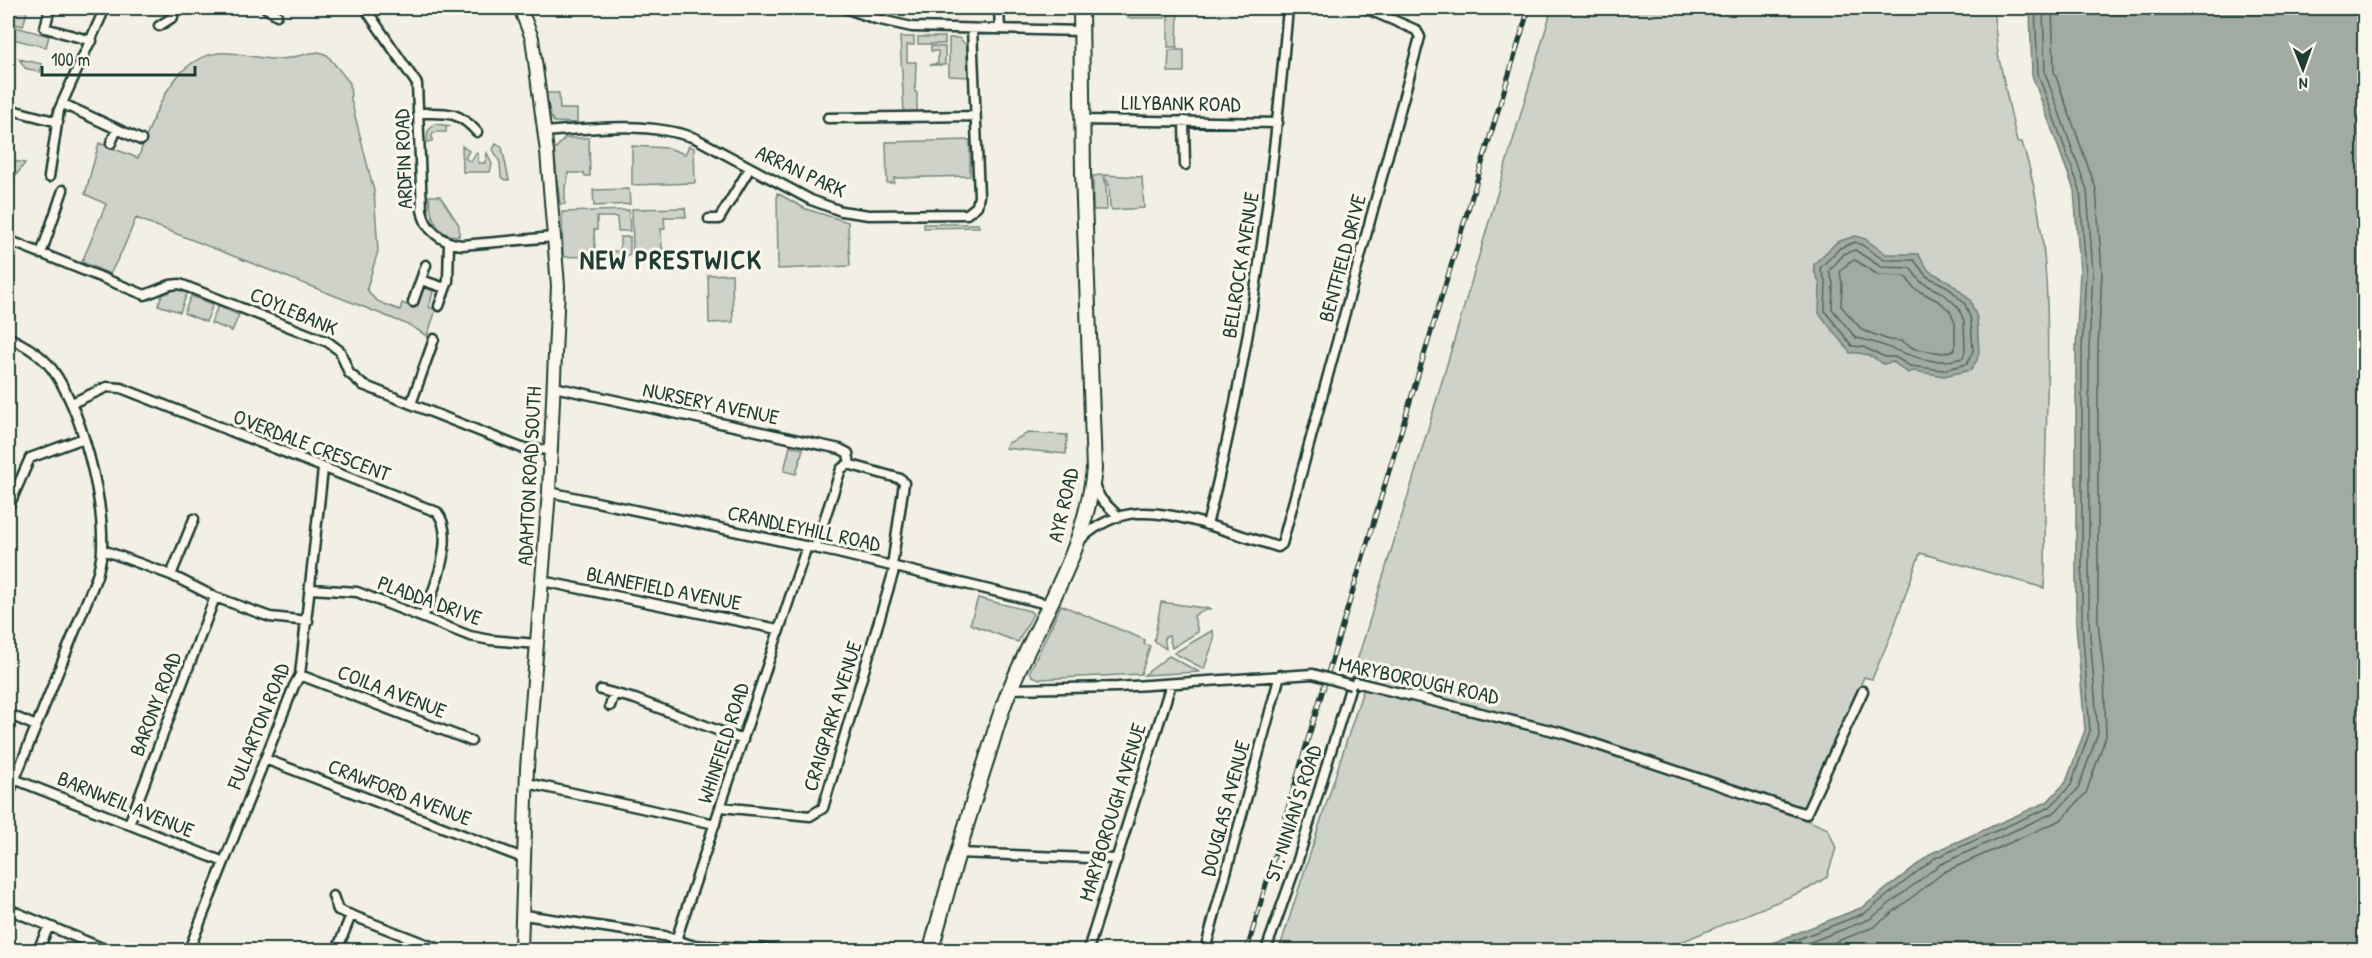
<svg xmlns="http://www.w3.org/2000/svg" width="2372" height="958" font-family="'Patrick Hand',sans-serif">
<rect width="100%" height="100%" fill="#f2f0e5"/>
<filter id="ink" filterUnits="userSpaceOnUse"><feTurbulence type="fractalNoise" baseFrequency=".0167" numOctaves="2"/><feDisplacementMap in="SourceGraphic" scale="12" xChannelSelector="R" yChannelSelector="G"/><feConvolveMatrix kernelMatrix="1 2 1 2 8 2 1 2 1" color-interpolation-filters="sRGB"/></filter>
<g filter="url(#ink)">
<!-- green -->
<path fill="#cfd2c8" stroke="#77887e" stroke-width="1.5" d="M8 8H28L23 26 8 22Z
M1128 8H1165V18H1128Z
M1168 8 1178 9 1177 47H1168Z
M1552 8H1993L1998 54 2017 142H2022C2057 252 2047 369 2045 483 2044 518 2047 552 2044 588L1920 553 1893 630 1872 679 1864 677 1804 819 1828 829 1836 848 1827 877 1808 889 1662 950H1279L1363 690 1366 678 1353 674 1412 483Z
M8 25 49 36 46 47 8 38Z
M900 37H914V45H907V62H916L915 92 917 93V113H904Z
M918 37H945V44H918Z
M949 38H959L967 46 968 77 949 76Z
M931 46 945 47V65H930L938 63V51H931Z
M1169 50H1184V72H1168Z
M319 52 327 55 350 83 351 100 374 191 378 251 367 288C372 302 387 305 400 310L402 303 415 308 420 290 427 288 433 292 429 307 436 310 427 336 411 326 356 304 136 218 123 249 110 274 82 262 106 204 85 194 99 143 138 158C154 119 169 60 218 53 238 51 259 60 278 59 292 59 305 53 319 52Z
M19 59 42 64 40 72 25 68Z
M546 93H559L560 109H577V123L554 122 550 116Z
M435 124 451 126 446 127V132H435L432 135V141L427 142 428 131Z
M565 138H589L590 176H585L584 173H568L567 184 565 185V204H560L554 150Z
M970 140V176L894 178V183H887L886 142Z
M496 144 502 147 509 180H505L501 177 500 163 493 149Z
M462 146 469 151 465 158 471 162 476 153 478 154V163H485L487 153 492 164 490 172H463Z
M632 146 668 148 685 154 689 146 694 148 695 183 632 185Z
M8 160 25 163 8 186Z
M1102 175 1106 186 1107 210H1093V176Z
M1104 175 1142 177 1144 208 1112 210 1110 207 1109 185Z
M629 189 630 204 594 206 593 190Z
M777 193 806 209 848 222 850 266 778 269Z
M429 196H440L459 225V236C435 237 430 215 429 196Z
M685 208 686 217H664L665 229H661L662 249H672V253L633 254 632 209Z
M629 210 630 231H618L617 217H597V230H594L595 252 620 251V237H630V255L563 257 562 212Z
M924 224H978L979 227 924 228Z
M732 274 733 322 709 323 708 275Z
M176 289 187 293 180 312 158 305 162 295Z
M191 296 213 304 206 322 184 313Z
M218 306 239 315 232 331 211 323Z
M1028 433 1067 435 1066 454 1005 448 1008 443Z
M790 446 803 449 796 474 784 471Z
M978 598 1030 611 1033 614 1018 642 970 624Z
M1161 602 1211 609 1199 612 1194 616 1198 632 1172 648 1169 636 1164 637 1166 649 1154 641Z
M1061 605 1145 640 1144 644 1150 646 1141 674 1040 679 1032 676 1030 671Z
M1213 630 1214 640 1204 669 1174 653Z
M1169 656 1199 672 1144 675Z"/>
<!-- water -->
<path fill="#a2aba1" stroke="#6e7f75" stroke-width="1.5" d="M2030 8H2364V950H1754L1863 907 1932 853 2047 802 2066 782 2085 730 2076 624V348L2080 272 2074 190 2032 75Z
M1855 236 1865 239 1886 254H1918L1929 271 1950 282 1970 300 1977 318 1979 352 1977 360 1971 370 1944 376 1914 371 1908 373 1893 362 1883 364C1874 356 1861 352 1850 353L1819 313 1820 284 1814 271V264L1837 242Z"/>
<g fill="none" stroke-linecap="round" stroke-linejoin="round">
<!-- shore -->
<path stroke="#536960" stroke-width="1.5" d="M1855 242 1862 245 1884 260H1914L1926 276 1948 287 1965 304 1971 320 1973 351 1967 364 1943 370 1910 366 1895 357H1885L1863 347 1852 346 1825 311 1826 283 1820 268 1840 248Z
M1855 250 1881 267 1910 268 1921 282 1944 294 1958 307 1964 321 1965 351 1963 358C1921 370 1894 344 1856 338L1832 309 1833 283 1829 271 1844 254Z
M1855 260 1878 275 1905 276 1915 289 1940 302 1950 311 1955 323V350L1943 353 1915 349 1901 341 1889 340 1862 330 1841 306 1842 284 1840 272 1849 262Z
M1770 950 1865 913 1935 858 2050 807 2071 785 2090 731 2082 623V348L2086 272 2080 190 2038 74 2035 8
M1790 950 1870 919 1939 865 2055 812 2078 789 2098 733 2089 623V348L2093 272 2087 190 2045 73 2043 8
M1815 950 1874 927 1944 872 2061 820 2086 793 2106 736 2104 675 2098 622V348L2102 272 2096 189 2054 71 2052 8"/>
<!-- street casing -->
<g stroke="#1f3d34" stroke-width="13">
<path id="street" d="M50 8 45 28 92 41
M266 8 277 15
M365 8 417 84 422 210C425 230 442 243 462 245L554 237
M845 8 876 19 912 27 1081 31
M999 8 1000 29
M159 26 173 17 171 8
M63 104 141 140
M8 109 58 122
M419 113C447 113 457 110 477 132
M828 118 974 116
M1082 120 1278 123
M1184 121 1185 165
M544 132C593 128 648 121 695 138L811 200 841 211 869 215 967 214 977 206 979 196 972 29
M111 143 117 129
M49 177 59 110 105 8
M709 219H719L750 168
M8 240 145 295 170 285 180 284 328 342 340 351 349 373 363 385 522 448 552 450
M41 254 63 190
M421 280 445 288
M413 302 426 265
M439 306 448 281 449 243
M8 337C24 345 41 354 52 369 82 410 104 498 102 549 102 558 99 567 97 576L8 796
M554 387 840 449 848 453 850 465
M72 403 107 387 121 388 437 512C457 536 433 592 423 617
M411 404 434 339
M1093 484 1101 499 1118 516
M549 492 838 553 1051 605
M8 508 30 458 84 438
M1207 525C1251 355 1273 182 1288 8
M1080 540C1119 504 1154 510 1202 523 1227 531 1252 539 1278 547L1282 544 1420 37 1416 30 1365 8
M815 548 841 469 848 464 901 479 904 483 892 566
M103 550 171 575 215 597 270 617 308 621
M171 575 194 519
M542 581 778 629
M311 589 357 592 470 636 490 640 537 644
M300 675 471 741
M1010 689 1118 687 1313 674
M601 690 635 699 743 740
M610 706 614 694
M8 714 36 726
M265 759 523 858
M14 779 224 862
M527 783 715 824
M721 807 810 816 823 808 895 567
M129 824 215 597
M957 853 1117 859
M333 896 338 910 441 950
M8 909 107 950
M524 915 664 936 691 945 779 950
M38 950 49 926
M189 950 294 686 300 675 323 469
M337 950 351 915
M675 950 678 934 807 546
M1088 950 1171 684
M1205 950 1280 675
M1266 950 1297 863 1351 685 1355 682 1562 733 1806 814 1863 691"/>
</g>
<!-- secondary casing -->
<g stroke="#1f3d34" stroke-width="16">
<path id="secondary" d="M520 8 532 38 547 152 558 286 549 492 527 768 521 950"/>
</g>
<!-- primary casing -->
<g stroke="#1f3d34" stroke-width="18">
<path id="primary" d="M931 950C947 889 965 828 984 767 993 741 999 714 1010 689 1042 612 1085 554 1094 469L1083 174 1081 8"/>
</g>
<!-- street -->
<use href="#street" stroke="#fbf7ec" stroke-width="8"/>
<!-- secondary -->
<use href="#secondary" stroke="#fbf7ec" stroke-width="12"/>
<!-- primary -->
<use href="#primary" stroke="#fbf7ec" stroke-width="14"/>
<!-- rail casing -->
<g stroke="#1f3d34" stroke-width="5">
<path id="rail" d="M1247 950 1308 739 1529 8"/>
</g>
<!-- rail -->
<use href="#rail" stroke="#fbf7ec" stroke-width="3" stroke-dasharray="9" stroke-linecap="butt"/>
<!-- street-bridge casing -->
<g stroke="#1f3d34" stroke-width="13" stroke-linecap="butt">
<path id="street-bridge" d="M1313 674 1351 685"/>
</g>
<!-- street-bridge -->
<use href="#street-bridge" stroke="#fbf7ec" stroke-width="8"/>
</g>
</g>
<g text-anchor="middle" dominant-baseline="central" stroke-width="6" stroke-linejoin="round" paint-order="stroke">
<!-- street labels -->
<g font-size="21" fill="#1f3d34" stroke="#fbf7ec">
<text transform="translate(1181 103) rotate(1)">LILYBANK ROAD</text>
<text transform="translate(403 159) rotate(-92)">ARDFIN ROAD</text>
<text transform="translate(801 171) rotate(25)">ARRAN PARK</text>
<text transform="translate(1342 258) rotate(-75)">BENTFIELD DRIVE</text>
<text transform="translate(1240 265) rotate(-81)">BELLROCK AVENUE</text>
<text transform="translate(294 311) rotate(23)">COYLEBANK</text>
<text transform="translate(711 403) rotate(12)">NURSERY AVENUE</text>
<text transform="translate(312 445) rotate(21)">OVERDALE CRESCENT</text>
<text transform="translate(529 476) rotate(-87)">ADAMTON ROAD SOUTH</text>
<text transform="translate(1063 505) rotate(-77)">AYR ROAD</text>
<text transform="translate(804 528) rotate(12)">CRANDLEYHILL ROAD</text>
<text transform="translate(664 588) rotate(11)">BLANEFIELD AVENUE</text>
<text transform="translate(430 600) rotate(20)">PLADDA DRIVE</text>
<text transform="translate(1419 680) rotate(12)">MARYBOROUGH ROAD</text>
<text transform="translate(392 691) rotate(21)">COILA AVENUE</text>
<text transform="translate(155 704) rotate(-69)">BARONY ROAD</text>
<text transform="translate(832 716) rotate(-73)">CRAIGPARK AVENUE</text>
<text transform="translate(258 726) rotate(-68)">FULLARTON ROAD</text>
<text transform="translate(723 743) rotate(-72)">WHINFIELD ROAD</text>
<text transform="translate(400 792) rotate(21)">CRAWFORD AVENUE</text>
<text transform="translate(126 804) rotate(22)">BARNWEIL AVENUE</text>
<text transform="translate(1225 808) rotate(-75)">DOUGLAS AVENUE</text>
<text transform="translate(1112 812) rotate(-73)">MARYBOROUGH AVENUE</text>
<text transform="translate(1293 813) rotate(-72)">ST. NINIAN'S ROAD</text>
</g>
<!-- district labels -->
<g font-size="27" font-weight="bold" letter-spacing="1.5" fill="#1f3d34" stroke="#fbf7ec">
<text x="671" y="259">NEW PRESTWICK</text>
</g>
</g>
<!-- margin -->
<rect width="2372" height="958" fill="none" stroke="#fbf7ec" stroke-width="30"/>
<rect x="15" y="15" width="2342" height="928" fill="none" stroke="#1f3d34" stroke-width="2" filter="url(#ink)"/>
<!-- north arrow -->
<g transform="translate(2303 69) rotate(179)" stroke="#fbf7ec" stroke-width="4.5" paint-order="stroke">
<path d="M0-4.5L10 22L0 15L-10 22Z" fill="#1f3d34"/>
<text y="-9" font-size="16" font-weight="bold" text-anchor="middle" fill="#1f3d34">N</text>
</g>
<!-- scale -->
<path d="M42 66v9h153v-9" fill="none" stroke="#1f3d34" stroke-width="3"/>
<text x="51" y="66" font-size="18" fill="#1f3d34" stroke="#fbf7ec" stroke-width="4.5" paint-order="stroke">100 m</text>
</svg>
